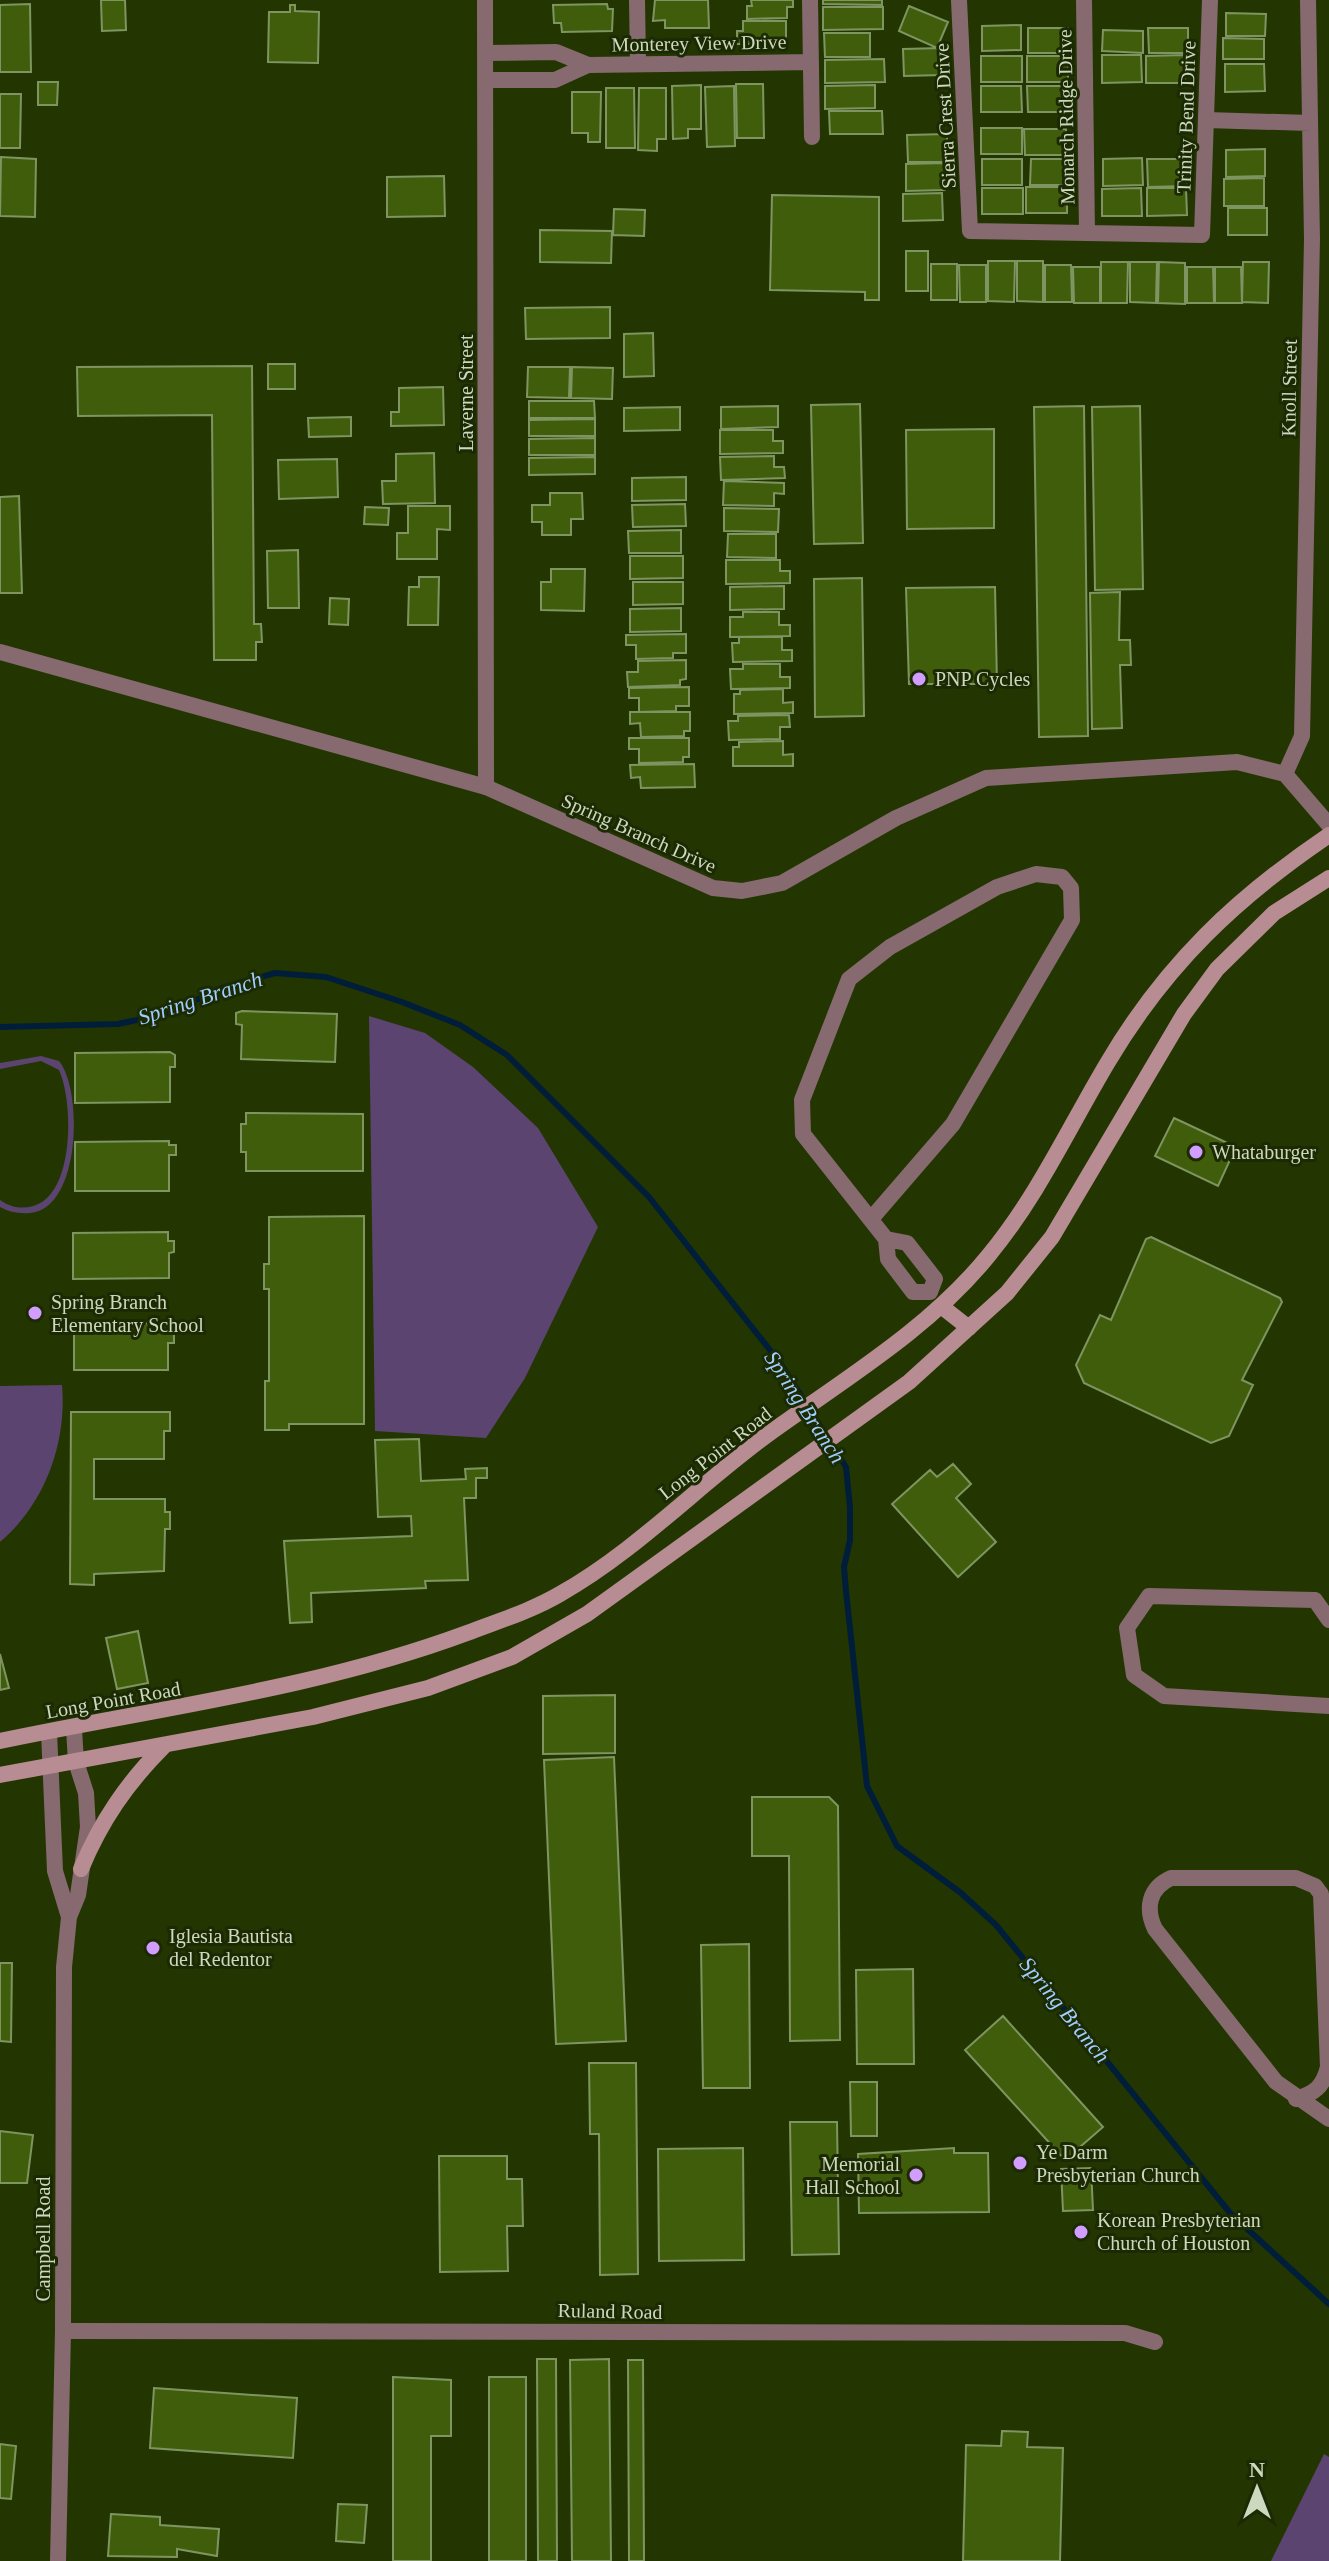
<svg xmlns="http://www.w3.org/2000/svg" width="1329" height="2561" font-family="'Times New Roman',serif">
<rect width="100%" height="100%" fill="#233601"/>
<!-- green -->
<path fill="#5b4470" d="M369 1016 425 1033 473 1067 538 1128 598 1227 525 1378 486 1438 375 1431Z
M41 1056 59 1061C83 1090 81 1209 30 1213 19 1214 9 1212 0 1207V1200C9 1206 17 1209 29 1207 75 1201 74 1102 59 1070L41 1061 0 1069V1063Z
M62 1385C67 1443 45 1504 0 1542V1386Z
M1324 2454 1329 2457V2561H1271Z"/>
<g fill="none" stroke-linecap="round" stroke-linejoin="round">
<!-- stream -->
<path stroke="#001e3a" stroke-width="6" d="M0 1027 118 1024 169 1013 219 989 275 973 326 977 402 1002 460 1025 507 1055 649 1197 781 1364 846 1467 850 1507V1540L844 1567 846 1591 867 1786 897 1846 961 1893 996 1925 1231 2214 1329 2304"/>
</g>
<!-- building -->
<path fill="#405d0c" stroke="#7e9561" stroke-width="2" d="M101 0H125L126 30 102 31Z
M655 0H708L709 28H665V20L653 21Z
M751 0H793V7H787V18L747 19V6H752Z
M823 0H882V5L823 4Z
M30 4 31 72H0V5Z
M607 4 608 9H613L612 31 562 32 561 23H554L553 5Z
M290 5H295V11L319 12 318 63 268 62 269 12H290Z
M909 6 948 22 937 48 899 31Z
M823 7H883V29L823 30Z
M1226 13 1266 14 1265 36H1226Z
M743 21H786V43L737 44V31H743Z
M1021 25V50L982 51V26Z
M1028 28H1068V53H1028Z
M1148 28H1188V53H1149Z
M1103 30 1143 31V53L1102 51Z
M824 33H870V57H825Z
M1223 38 1264 39V59H1223Z
M942 48V75L904 76 903 49Z
M1102 55H1141L1142 82 1102 83Z
M1185 55V83H1146V56Z
M981 56H1022V82H981Z
M1027 56H1068V82H1027Z
M884 59 885 82 825 83V60Z
M1225 64H1264L1265 91 1225 92Z
M38 82H58L57 105H38Z
M736 84H763L764 138H737Z
M701 85V129H688V138L673 139 672 86Z
M875 85V108L825 109V86Z
M734 86 735 146 707 147 705 87Z
M981 86H1021L1022 112H981Z
M1027 86H1069V112H1028Z
M606 88H634L635 148H606Z
M639 88H666V139H657V151L638 150Z
M572 92H601L600 142H588V133H572Z
M0 94H21L20 148H0Z
M829 111H882L883 134H830Z
M981 128H1022V154H981Z
M1024 129H1066V155H1025Z
M947 134V162H908L907 135Z
M1265 149V176L1226 177V150Z
M1 157 36 159 35 217 0 216Z
M1142 158 1143 185 1103 186V159Z
M982 159H1022V185H982Z
M1031 159H1066V185H1030Z
M1147 159H1187V186L1148 187Z
M945 163V190L906 191V164Z
M444 176 445 216 387 217V177Z
M1264 178V206H1224V179Z
M1026 187H1067V213H1026Z
M982 188H1023V214H982Z
M1141 188 1142 216H1102V189Z
M1147 188H1186L1187 215 1147 216Z
M942 193 943 220 903 221V194Z
M772 195 879 197V300H865V292L770 290Z
M1228 208H1267V235H1228Z
M614 209 645 210 644 236 613 235Z
M540 230 612 231 611 263 540 262Z
M906 251H928V291H906Z
M988 261H1015L1014 302 988 301Z
M1017 261H1043V302L1017 301Z
M1101 262H1128L1127 303H1101Z
M1130 262H1157L1156 303 1130 302Z
M1159 262 1185 263V304L1158 303Z
M1243 262H1269L1268 303 1242 302Z
M931 264H957V300H931Z
M959 265H986V302H960Z
M1045 265H1071L1072 302H1045Z
M1073 267H1100V303H1074Z
M1187 267H1213L1214 303H1187Z
M1215 267H1241L1242 303H1215Z
M610 307V338L526 339 525 308Z
M653 333 654 376 624 377V334Z
M268 364H295V389H268Z
M252 366 254 624H261L262 642H256V660H214L212 415 78 416 77 367Z
M528 367H570L569 398 527 397Z
M572 367 613 368 612 399 571 398Z
M443 387 444 425 391 426V412H399V388Z
M529 401H594L595 418H529Z
M860 404 863 543 814 544 811 405Z
M778 406V427L721 429V407Z
M1084 406 1088 736 1039 737 1034 407Z
M1140 406 1143 589 1095 590 1092 407Z
M680 407V430L624 431V408Z
M351 417V436L309 437 308 418Z
M595 419V436H529V420Z
M994 429V528L907 529 906 430Z
M720 430H773V441H783V453L720 454Z
M595 438V455H529V439Z
M434 453 435 503 383 504 382 481H396V454Z
M774 456V467H784L785 478 721 480 720 457Z
M595 457V474L529 475V458Z
M337 459 338 497 279 499 278 460Z
M686 477V500L632 501V478Z
M724 481 784 483V494L774 493V506L723 505Z
M550 493H582L583 519H571V535H542V522H532V505H550Z
M19 496 22 593H0V497Z
M685 504 686 526 633 527 632 505Z
M408 506H450V530L437 529V559H397V533H408Z
M365 507 389 508 388 525 364 524Z
M724 508 779 509 778 532 724 531Z
M681 530V553H629L628 531Z
M728 534H776V558L727 557Z
M298 550 299 608H268L267 551Z
M630 556H683V578L630 579Z
M726 560H780V571H790V583L726 584Z
M551 569H585L584 611 541 610V582H551Z
M419 577H439L438 625H408L409 587H419Z
M862 578 864 716 815 717 814 579Z
M633 582H683V604L633 605Z
M784 586V609L730 610V587Z
M995 587 997 684H909L906 588Z
M1120 592 1119 640H1130L1131 665H1120L1122 728 1092 729 1090 593Z
M330 598 349 599 348 625 329 624Z
M681 608V631L630 632V609Z
M743 612H779V625H790V636L730 637V617H743Z
M686 634V653H673V658L636 659V645H626V635Z
M739 637H782V650H792V661L733 662 732 643H739Z
M686 660V679L680 680V685L628 687 627 672H638V661Z
M743 664H780V677H790V688L731 689 730 669H743Z
M689 687V706H676V711L639 712V698H629V688Z
M783 689V703L793 702V713L734 714V694H740V690Z
M630 712H690V731H684V736L641 737 640 723 630 724Z
M789 715 790 727H780V739L729 740 728 721H738V716Z
M629 738H689V757H683V762L639 763V749H629Z
M783 741V755L793 754V766H733V747H739V742Z
M694 764 695 787 641 788 640 777 631 778 630 765Z
M242 1011 337 1014 335 1062 241 1059 242 1025 236 1024V1013Z
M170 1052 175 1055V1067H170V1102L75 1103V1053Z
M246 1113 363 1114V1171H246V1152H241V1124H246Z
M1174 1118 1236 1147 1218 1186 1155 1156Z
M169 1141V1145H176V1155H169V1191H75V1142Z
M364 1216V1424H289V1430H265V1381H269V1289H264V1264H269V1217Z
M168 1232V1241H174V1252L169 1253V1278L73 1279V1233Z
M1151 1237 1280 1298 1282 1302 1242 1380 1253 1385 1229 1436 1211 1443 1084 1383 1076 1365 1100 1315 1111 1320 1146 1239Z
M167 1323V1332H174V1343H168V1370H74V1324Z
M71 1412H170V1431H164V1459H94V1499H165V1512H170V1529H165L164 1571 94 1574V1585L70 1584Z
M419 1439 421 1481 466 1479 465 1469 487 1468V1478H476V1498H464L468 1580 425 1581 426 1588 311 1593 312 1622 290 1623 284 1541 412 1536 411 1516 378 1517 375 1440Z
M953 1464 971 1484 956 1498 996 1542 958 1577 892 1504 930 1470 937 1477Z
M138 1631 148 1683 117 1689 106 1638Z
M0 1654 9 1688 0 1690Z
M615 1695V1753L543 1754V1696Z
M614 1757 626 2041 556 2044 544 1760Z
M752 1797H829L838 1806 840 2040 790 2041 789 1856H752Z
M749 1944 750 2088H703L701 1945Z
M0 1963H12L11 2042 0 2041Z
M913 1969 914 2064H857L856 1970Z
M1003 2016 1103 2127 1065 2160 965 2050Z
M589 2063H636L638 2274 600 2275 599 2134H590Z
M850 2082H877V2136H851Z
M790 2122H837L839 2254 792 2255Z
M0 2131 33 2135 27 2183H0Z
M743 2148 744 2260 659 2261 658 2149Z
M954 2148V2153H988L989 2212 859 2213 858 2154Z
M439 2156H507V2179H522L523 2226H507L508 2271 440 2272Z
M1091 2168 1093 2210 1063 2211 1061 2169Z
M537 2359H556L557 2561H538Z
M609 2359 611 2561H572L570 2360Z
M628 2360H643L644 2561H629Z
M393 2377 451 2380V2436H431V2561H393Z
M489 2377H526V2561H489Z
M154 2388 297 2398 293 2458 150 2448Z
M1002 2431 1028 2432 1027 2447 1063 2448 1060 2561H963L966 2445 1001 2446Z
M0 2444 16 2446 11 2499 0 2498Z
M338 2504 367 2505 364 2543 336 2541Z
M111 2514 160 2517V2525L219 2529 217 2556 177 2549V2557L108 2556Z"/>
<g fill="none" stroke-linecap="round" stroke-linejoin="round">
<!-- minor -->
<path stroke="#866a6f" stroke-width="16" d="M485 0 486 787
M637 0 638 62
M810 0 812 137
M959 0 970 231 1202 235 1210 0
M1084 0 1087 233
M485 53 556 52 588 65
M485 80H555L588 65 811 62
M1206 120 1310 123
M1285 774 1302 736 1312 239 1308 0
M871 1219 953 1124 1072 920 1071 888 1062 877 1036 874 997 887 890 947 849 979 802 1100 803 1134 886 1239 888 1259 913 1292H930
M886 1239 907 1243 935 1279 930 1292
M1329 1620 1315 1600 1149 1596 1127 1628 1134 1675 1164 1696 1329 1706
M1296 2099C1315 2093 1323 2087 1328 2067L1321 1894 1315 1886 1296 1878H1171C1149 1888 1145 1908 1155 1929L1276 2082 1329 2119
M63 2331C417 2331 771 2331 1125 2333L1155 2342"/>
<!-- tertiary -->
<path stroke="#866a6f" stroke-width="16" d="M0 652 486 787 713 888 742 891 782 883 896 818 986 778 1237 762 1285 774 1329 825
M49 1732 55 1871 69 1917
M58 2561 63 2331 64 1967 69 1917 78 1895 88 1827 86 1793 76 1762 74 1729"/>
<!-- secondary -->
<path stroke="#b78c92" stroke-width="16" d="M941 1306 969 1328
M0 1741C157 1708 316 1689 467 1633 498 1621 531 1611 560 1594 638 1550 701 1482 774 1430 848 1377 931 1327 989 1255 1039 1194 1068 1129 1108 1062 1166 964 1236 898 1329 835
M0 1775 313 1717 428 1688 512 1657 587 1614 909 1382 1007 1293 1052 1237 1184 1014 1217 969 1274 913 1329 878
M81 1869C101 1821 127 1783 164 1746"/>
</g>
<!-- markers -->
<g fill="#d19dfe" stroke="#1c2a04" stroke-width="3">
<circle cx="919" cy="679" r="8"/>
<circle cx="1196" cy="1152" r="8"/>
<circle cx="35" cy="1313" r="8"/>
<circle cx="153" cy="1948" r="8"/>
<circle cx="1020" cy="2163" r="8"/>
<circle cx="916" cy="2175" r="8"/>
<circle cx="1081" cy="2232" r="8"/>
</g>
<g text-anchor="middle" dominant-baseline="central" stroke-width="6" stroke-linejoin="round" paint-order="stroke">
<!-- street labels -->
<g font-size="20" fill="#ccd9be" stroke="#1c2a04">
<text transform="translate(699 43) rotate(-1)">Monterey View Drive</text>
<text transform="translate(945 116) rotate(-93)">Sierra Crest Drive</text>
<text transform="translate(1066 117) rotate(-91)">Monarch Ridge Drive</text>
<text transform="translate(1186 117) rotate(-88)">Trinity Bend Drive</text>
<text transform="translate(1289 388) rotate(-89)">Knoll Street</text>
<text transform="translate(466 393) rotate(-90)">Laverne Street</text>
<text transform="translate(639 833) rotate(24)">Spring Branch Drive</text>
<text transform="translate(715 1453) rotate(-38)">Long Point Road</text>
<text transform="translate(113 1700) rotate(-10)">Long Point Road</text>
<text transform="translate(43 2239) rotate(-90)">Campbell Road</text>
<text transform="translate(610 2311) rotate(1)">Ruland Road</text>
</g>
<!-- poi labels -->
<g font-size="20" fill="#ccd9be" stroke="#1c2a04" text-anchor="start">
<text x="935" y="679">PNP Cycles</text>
<text x="1212" y="1152">Whataburger</text>
<text x="51" y="1302">Spring Branch<tspan x="51" dy="23">Elementary School</tspan></text>
<text x="169" y="1936">Iglesia Bautista<tspan x="169" dy="23">del Redentor</tspan></text>
<text x="1036" y="2152">Ye Darm<tspan x="1036" dy="23">Presbyterian Church</tspan></text>
<text x="900" y="2164" text-anchor="end">Memorial<tspan x="900" dy="23">Hall School</tspan></text>
<text x="1097" y="2220">Korean Presbyterian<tspan x="1097" dy="23">Church of Houston</tspan></text>
</g>
<!-- water labels -->
<g font-size="22" font-style="italic" fill="#9fcffe" stroke="#1c2a04">
<text transform="translate(200 998) rotate(-18)">Spring Branch</text>
<text transform="translate(805 1407) rotate(57)">Spring Branch</text>
<text transform="translate(1065 2010) rotate(51)">Spring Branch</text>
</g>
</g>
<!-- north arrow -->
<g transform="translate(1257 2489)" stroke="#1c2a04" stroke-width="6" paint-order="stroke">
<path d="M0-6L14 30L0 20L-14 30Z" fill="#ccd9be"/>
<text y="-12" font-size="22" font-weight="bold" text-anchor="middle" fill="#ccd9be">N</text>
</g>
</svg>
